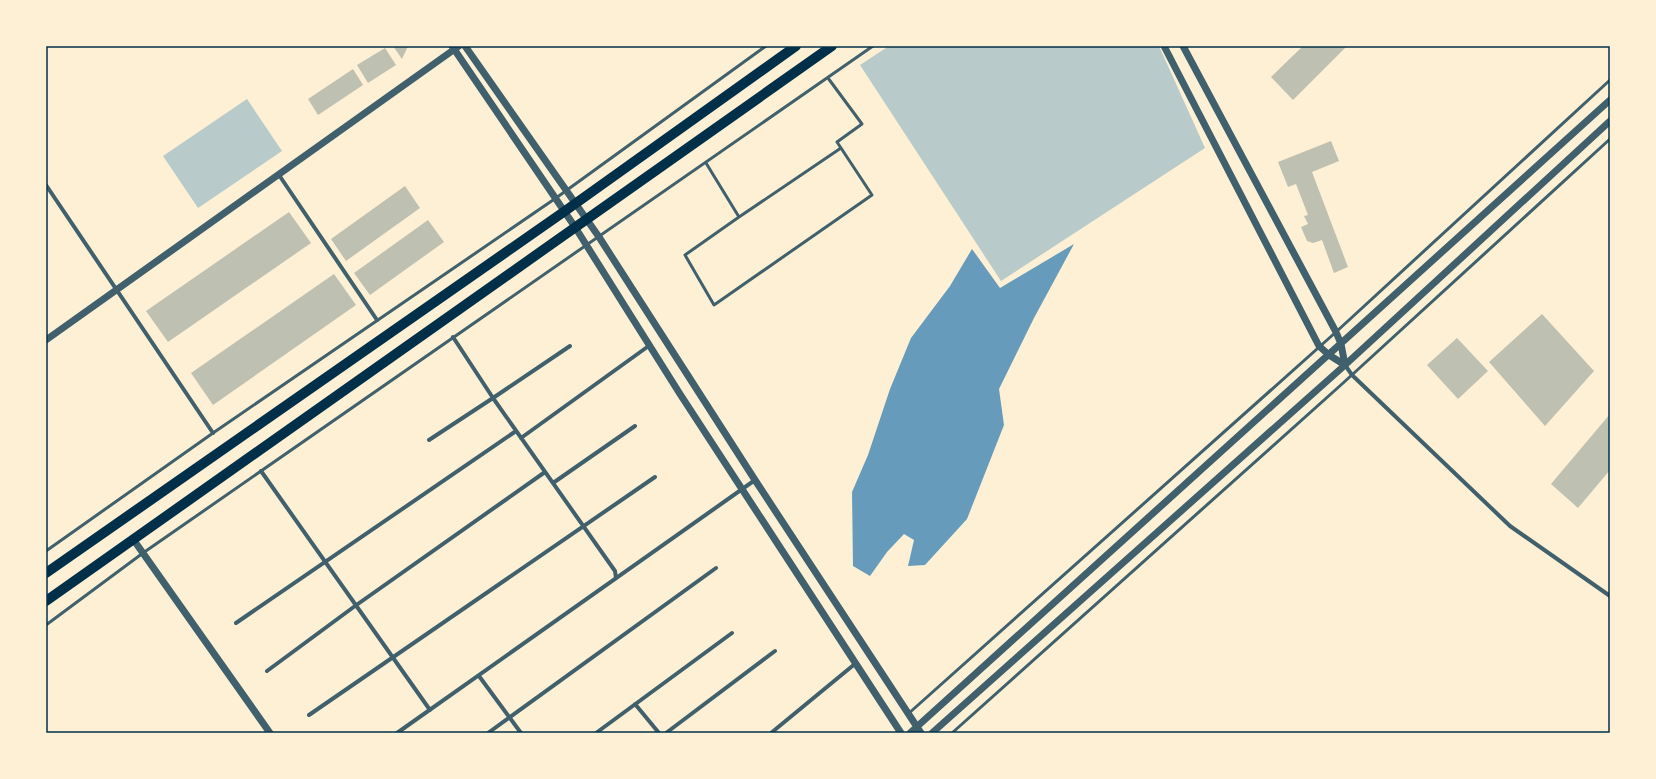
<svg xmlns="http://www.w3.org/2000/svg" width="1656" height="779" font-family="'DM Sans',sans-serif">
<rect width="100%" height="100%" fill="#fdf0d5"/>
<!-- green -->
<path fill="#b9caca" d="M889 46H1159L1205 148 1001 281 860 65Z
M247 99 282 151 198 208 163 156Z"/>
<!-- water -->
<path fill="#669bbc" d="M1074 244 1034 318 999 389 1004 425 967 519 925 565 908 566 914 540 904 534 887 552 870 576 853 566 852 492 868 455 890 389 911 338 950 286 972 249 1000 288Z"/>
<!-- building -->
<path fill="#bec0b2" d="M393 46H408L402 59Z
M1303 46H1347L1293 100 1271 77Z
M385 48 396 65 368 83 357 65Z
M353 69 363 85 318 115 308 99Z
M1331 141 1339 161 1312 172 1348 267 1334 273 1322 240 1313 243 1307 241 1301 227 1308 224 1304 216 1308 215 1296 184 1288 187 1278 162Z
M405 186 420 208 346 261 331 239Z
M289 212 311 243 168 342 146 311Z
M428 220 444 242 370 295 354 273Z
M334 274 356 305 213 405 191 373Z
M1542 314 1594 371 1545 426 1489 362Z
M1457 338 1488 371 1458 399 1427 365Z
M1610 414V470L1578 508 1551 484Z"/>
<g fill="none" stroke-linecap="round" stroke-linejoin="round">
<!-- service -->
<path stroke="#3f606c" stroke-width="3" d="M828 78 862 124 837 142 841 148
M706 163 739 217 841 148 872 195 714 305 685 255 739 217
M46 551 213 433 556 198 766 46
M46 625 143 553 873 46
M908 714 1336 332 1610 80
M952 733 1342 384 1610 139"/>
<!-- minor -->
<path stroke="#3f606c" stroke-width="4" d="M279 175 377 320
M46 185 213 433
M453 337 493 398 570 346
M1345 365 1352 375 1510 526 1610 596
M521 438 650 345
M429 440 493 398 615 571 616 578
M261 471 430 710
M553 483 635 426
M236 623 516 431
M267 671 355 606 545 472
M479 676 521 733
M635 704 659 733
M309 715 655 477
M397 733 755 480
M488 733 716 568
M596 733 732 633
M666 733 775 651
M771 733 856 663"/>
<!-- tertiary -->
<path stroke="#3f606c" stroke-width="7" d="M452 46 575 227 680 394 901 733
M465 46 599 237 755 480 921 733
M1164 46 1319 346 1329 355 1345 365
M1183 46 1336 332 1341 344 1345 365
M46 340 459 46
M133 539 270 733
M910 733 1610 100
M932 733 1345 365 1610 121"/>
<!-- primary -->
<path stroke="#003049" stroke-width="10" d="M46 573 565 211 796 46
M46 601 832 46"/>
</g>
<!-- border -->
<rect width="1656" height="779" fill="none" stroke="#fdf0d5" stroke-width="94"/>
<rect x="47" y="47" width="1562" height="685" fill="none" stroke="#003049" stroke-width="1.5"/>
</svg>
